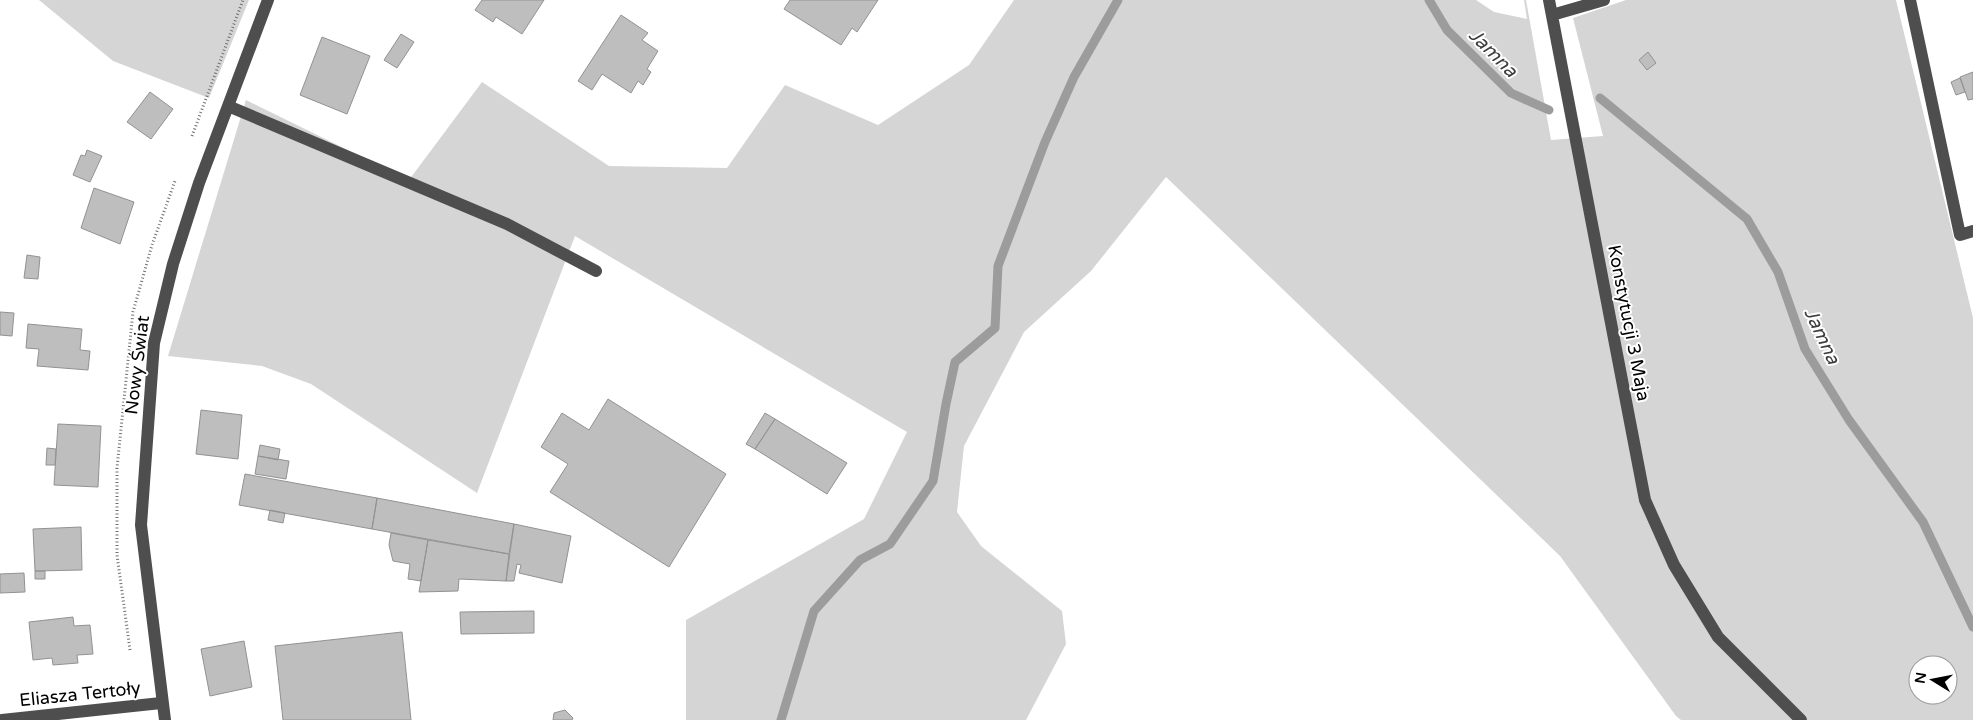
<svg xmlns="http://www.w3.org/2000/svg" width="1973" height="720" font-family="'Varela Round',sans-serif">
<rect width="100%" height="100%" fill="#fff"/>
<!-- green -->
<path fill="#d5d5d5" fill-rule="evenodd" d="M39 0H249L209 98 113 61Z
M1014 0H1476L1494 12 1527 19 1524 0H1526L1551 140 1603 136 1573 18 1626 0H1896L1973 318V720H1681L1676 716 1560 556 1166 177 1091 271 1024 332 964 446 957 512 981 546 1062 611 1066 644 1026 720H686V620L864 519 907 432 575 236 477 493 311 384 262 366 168 356 246 100 409 180 482 82 609 166 727 168 785 85 878 125 969 65ZM1918 665H1948V695H1918Z"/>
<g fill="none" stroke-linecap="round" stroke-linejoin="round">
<!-- stream -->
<path stroke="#9c9c9c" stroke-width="9" d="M1429 0 1447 30 1511 93 1549 110
M1600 98 1747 219 1778 272 1805 349 1849 420 1923 522 1973 627
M781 720 814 611 860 560 890 544 933 481 946 404 955 362 995 328 998 266 1045 142 1074 77 1118 0"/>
</g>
<!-- building -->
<path fill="#bebebe" stroke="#929292" d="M482 0H544L522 34 496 17 493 22 475 10Z
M790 0H878L857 32 852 28 841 45 784 9Z
M621 15 648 33 642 40 658 51 647 69 651 72 643 85 638 81 631 93 602 74 592 90 578 81Z
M401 34 414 42 397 68 384 60Z
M322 37 370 56 347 114 300 95Z
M1648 52 1656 63 1647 70 1639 60Z
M1973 72V99L1968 100 1960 77Z
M1960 78 1965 92 1956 95 1951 82Z
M150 92 173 109 151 139 127 122Z
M87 150 102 156 90 182 73 175 81 155 85 156Z
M94 188 134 202 120 244 81 228Z
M27 255 40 257 38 279 24 278Z
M0 312 14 313 12 336 0 335Z
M28 324 82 329 80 350 90 351 88 370 37 366 39 349 26 348Z
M608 399 726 474 669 567 550 492 568 464 541 447 562 413 589 430Z
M201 410 242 415 238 459 196 454Z
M765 413 775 419 755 449 746 444Z
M775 419 847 463 827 494 755 449Z
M58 424 101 426 98 487 54 485Z
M260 445 280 449 278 460 258 456Z
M47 448 56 449 55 465H46Z
M258 456 289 461 286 479 255 474Z
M245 474 377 498 372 529 239 505Z
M377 498 514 524 509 554 372 529Z
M270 510 285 513 283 523 268 520Z
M514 524 571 536 562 583 519 573 521 565 517 564 514 581H506Z
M81 527 82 570 35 571 33 529Z
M391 533 428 540 421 581 408 579 410 564 393 561 389 545Z
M428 540 509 554 506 581 459 579 458 591 419 592Z
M35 571H45V579H35Z
M24 573 25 592 0 593V574Z
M534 611V633L461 634 460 612Z
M73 617 74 626 90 625 93 654 77 655 78 663 53 665 52 658 33 660 29 622Z
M402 632 411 720H283L275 646Z
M244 641 252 687 210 696 201 649Z
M565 710 573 718 572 720H553L554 713Z"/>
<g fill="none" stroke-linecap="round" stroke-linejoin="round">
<!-- path -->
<path stroke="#707070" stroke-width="3" stroke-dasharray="1 2.5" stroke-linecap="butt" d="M192 136 243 0
M130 650 117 555V468L133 312 152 245 175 181"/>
<!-- minor -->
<path stroke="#4e4e4e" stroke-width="12" d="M1549 0 1645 500 1674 565 1718 637 1801 720
M1910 0 1960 235 1973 231
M1552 15 1604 0
M228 106 507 224 596 271
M2 720 161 703
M165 720 141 525 154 343 173 264 199 183 268 0"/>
</g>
<g text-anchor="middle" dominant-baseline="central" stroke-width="4" stroke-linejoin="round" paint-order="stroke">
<!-- street labels -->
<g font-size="18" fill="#000" stroke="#fff">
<text transform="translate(1629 323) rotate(79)">Konstytucji 3 Maja</text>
<text transform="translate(137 365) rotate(-83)">Nowy Świat</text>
<text transform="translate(80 694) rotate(-6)">Eliasza Tertoły</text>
</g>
<!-- water labels -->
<g font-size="19" font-style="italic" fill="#3d3d3d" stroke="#fff">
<text transform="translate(1493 53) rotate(45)">Jamna</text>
<text transform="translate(1822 336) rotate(65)">Jamna</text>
</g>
</g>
<!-- north arrow -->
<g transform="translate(1933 680) rotate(280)"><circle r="24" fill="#ffffff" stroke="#999999"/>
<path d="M0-4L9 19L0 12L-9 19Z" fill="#000000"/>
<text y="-8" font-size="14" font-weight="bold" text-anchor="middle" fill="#000000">N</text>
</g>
</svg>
